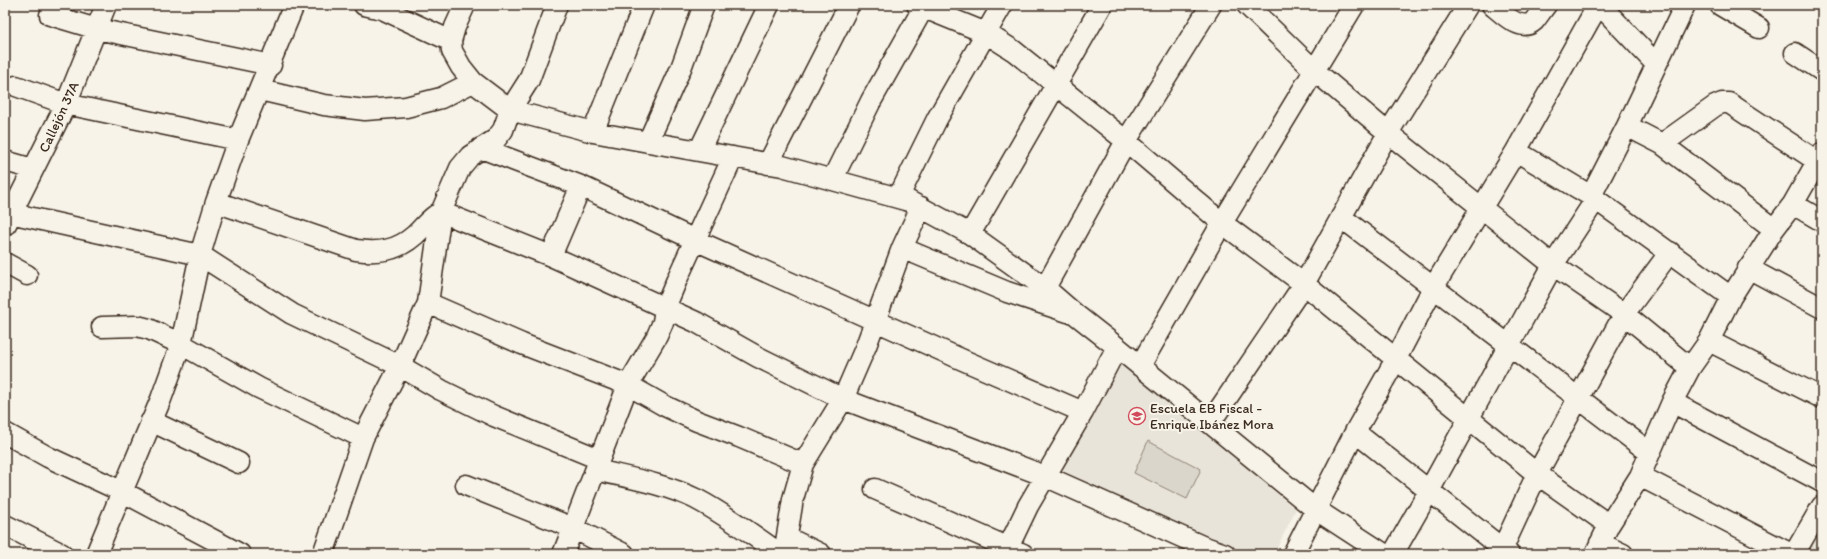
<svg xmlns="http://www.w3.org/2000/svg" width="1827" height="559" font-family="Itim,sans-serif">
<rect width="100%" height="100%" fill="#f7f3e8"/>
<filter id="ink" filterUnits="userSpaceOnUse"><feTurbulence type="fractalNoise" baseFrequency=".025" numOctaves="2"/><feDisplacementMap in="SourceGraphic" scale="8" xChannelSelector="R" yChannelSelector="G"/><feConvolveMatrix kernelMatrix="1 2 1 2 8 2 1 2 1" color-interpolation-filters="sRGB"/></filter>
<g filter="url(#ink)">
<!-- built -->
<path fill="#e9e4d9" d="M1118 362 1296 509 1274 554H1248L1062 471Z
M1822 524V554H1807Z"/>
<!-- green -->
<path fill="#dbd6cb" stroke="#8b8074" d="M1148 441 1201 469 1187 499 1134 473Z"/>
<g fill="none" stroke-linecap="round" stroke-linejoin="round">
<!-- minor casing -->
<g stroke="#3b2a1e" stroke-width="23">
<path id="minor" d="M364 5 382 9 451 41 452 51 461 67 473 82 510 110 593 132 782 166 909 201 970 234 1045 288 1075 314 1117 347 1315 509 1384 554
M917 5 986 33 1014 51 1126 141 1222 223 1304 284 1537 474 1609 525
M1247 5 1315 71 1388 133 1553 265 1624 314 1690 368
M1492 5C1502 13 1521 33 1534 21 1538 16 1542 10 1546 5
M1600 5 1656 64
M1720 5 1759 28
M50 15 97 29 271 65
M451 41 455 27 465 5
M1795 53 1822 71
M16 86 66 104 238 140
M260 90 324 105 365 110 406 107 441 98 473 82
M1627 126 1662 144 1774 229
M593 132 644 5
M648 142 681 68 704 5
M1662 144 1715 106 1722 103H1729L1817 161
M481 148 581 186 695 240 963 360 1083 412
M699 151 769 5
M1516 151 1591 196 1731 297
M1822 153 1793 204 1774 229 1731 297 1709 341 1690 368 1672 402 1822 482
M5 161 33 169
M768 164 849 5
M832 180 871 101 925 5
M1591 196 1627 126 1685 5
M898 198 937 119 1002 5
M216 202 356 250C379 253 397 251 415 235 424 227 430 217 441 212L551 256 696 322 758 357 843 399 1045 476 1202 546 1225 554
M1793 204 1822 221
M10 213 200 255 292 314 400 366 441 390 494 416 599 459
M1341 217 1649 452
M6 224 66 104 106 5
M970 234 1102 5
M902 248 1007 292 1068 312
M551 256 581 186
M5 263 27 275
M1748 268 1822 308
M1045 288 1126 141 1211 5
M428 303 522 344 628 385 665 406 697 421 739 437 803 464
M102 327 137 326 149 329 181 344 259 388 363 438
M1709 341 1822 398
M1140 366 1222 223 1354 5
M1672 402 1640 476 1791 554
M151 421 239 463
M1210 423 1304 284 1388 133 1468 5
M1355 432 1509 554
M5 433 48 457 123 492 240 554
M596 470C629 478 665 484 696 499 725 514 753 535 780 554
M466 485 573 528 624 554
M875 489 1023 554
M5 525 62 554
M788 538 821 554
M1600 543 1623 554
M96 554 161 399 181 344 200 255 216 202 238 140 294 5
M323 554 363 438 400 366 428 303 441 212 460 168 470 156 496 139 503 130 510 110 529 80 557 5
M563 554 628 385 657 336 663 322 665 308 678 277 733 157
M784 554 793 499 803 464 843 399 866 346 902 248 921 207
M1005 554 1028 506 1083 412 1117 347
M1293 554 1355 432 1396 359 1433 288 1516 151 1598 5
M1393 554 1429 491 1553 265 1596 199
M1500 554 1537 474 1624 314 1670 252
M1595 554 1609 525 1640 476
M1794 554 1822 506"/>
</g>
<!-- minor -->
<use href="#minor" stroke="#f7f3e8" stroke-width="20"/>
</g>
</g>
<!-- icons -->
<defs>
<g id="school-ring" transform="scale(0.9)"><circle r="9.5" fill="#f7f3e8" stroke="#d1495b" stroke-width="1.5"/><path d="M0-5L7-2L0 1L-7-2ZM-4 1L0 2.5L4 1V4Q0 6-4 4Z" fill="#d1495b"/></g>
</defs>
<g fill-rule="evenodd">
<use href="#school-ring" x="1137" y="416"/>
</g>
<g text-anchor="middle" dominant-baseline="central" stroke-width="4" stroke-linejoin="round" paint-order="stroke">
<!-- street labels -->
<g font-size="14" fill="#3b2a1e" stroke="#f7f3e8">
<text transform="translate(59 117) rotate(-65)">Callejón 37A</text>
</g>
<!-- poi labels -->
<g font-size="14" fill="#3b2a1e" stroke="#f7f3e8" text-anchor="start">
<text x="1150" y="408">Escuela EB Fiscal -<tspan x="1150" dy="16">Enrique Ibánez Mora</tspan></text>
</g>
</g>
<!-- margin -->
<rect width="1827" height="559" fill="none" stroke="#f7f3e8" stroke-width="20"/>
<rect x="10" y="10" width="1807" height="539" fill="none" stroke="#3b2a1e" stroke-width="1.5" filter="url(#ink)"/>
</svg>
